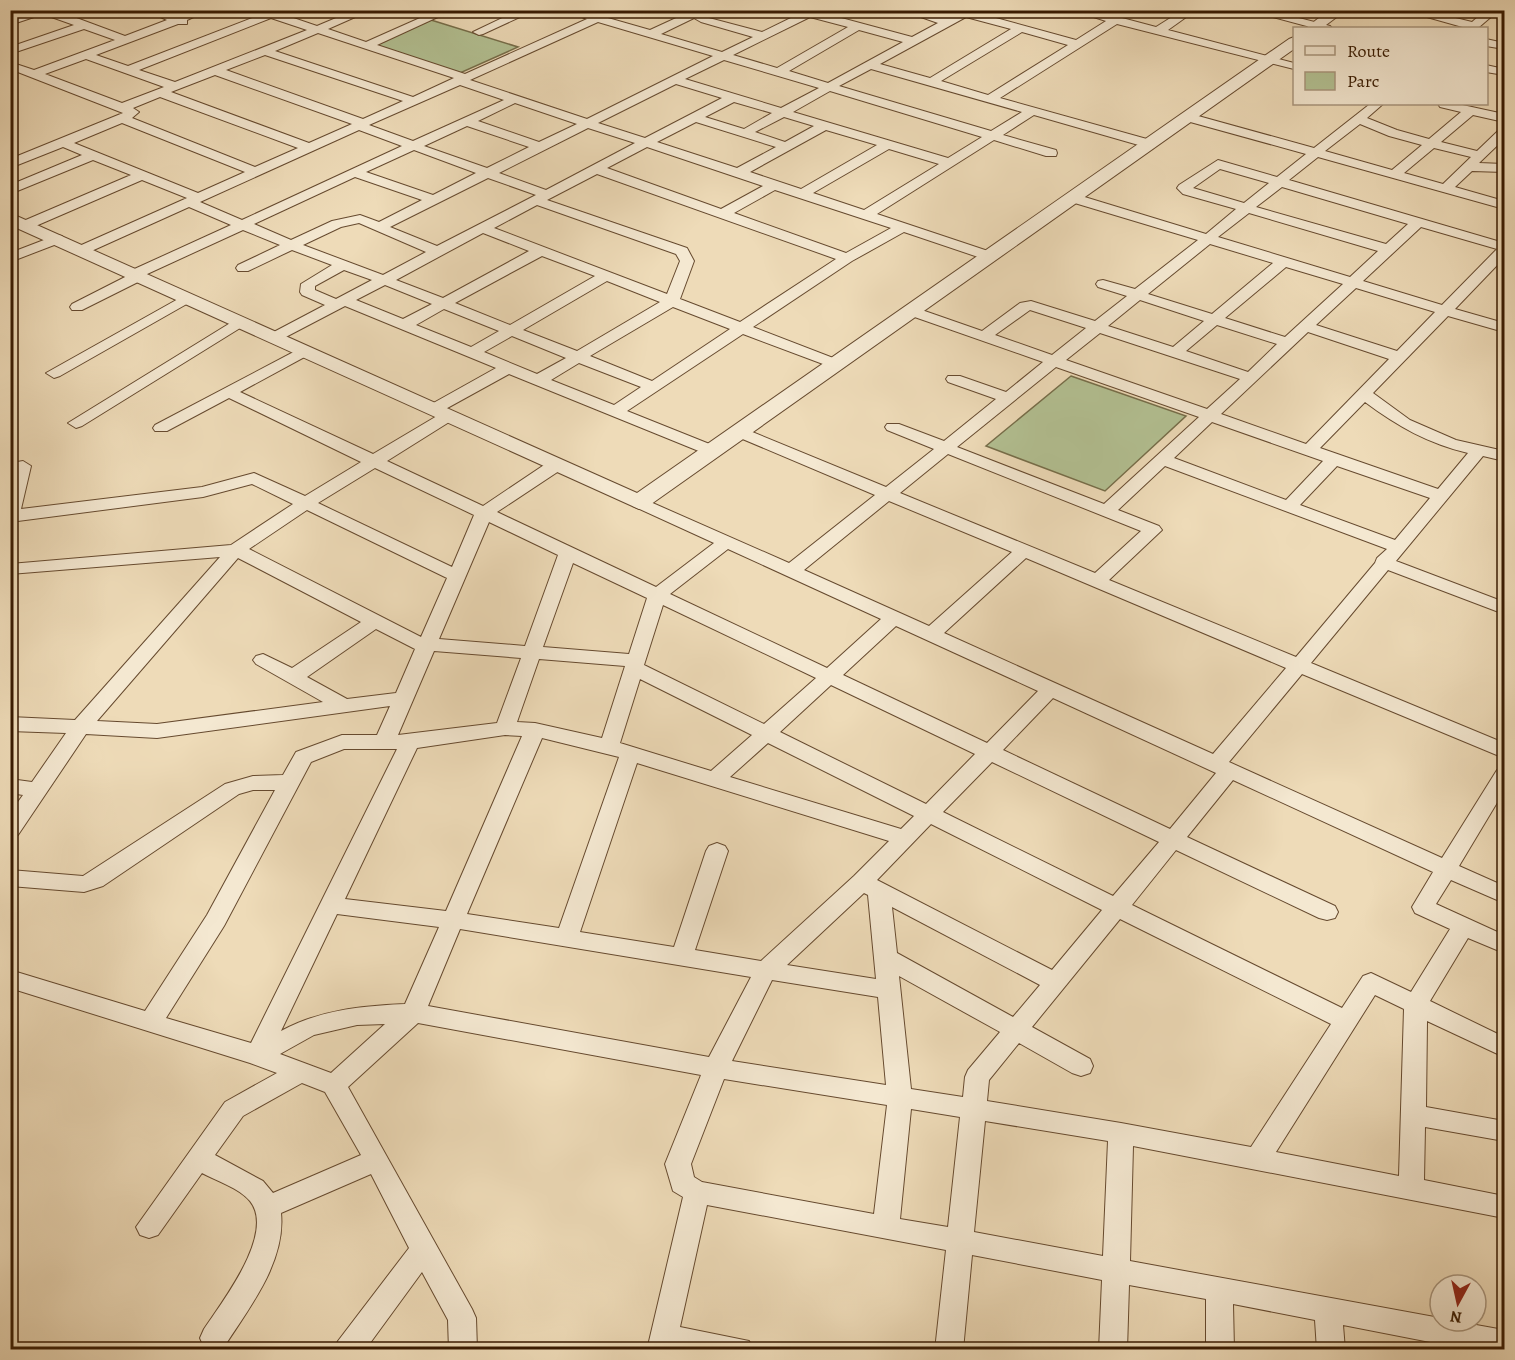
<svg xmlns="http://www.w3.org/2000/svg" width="1515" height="1360" font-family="Alegreya,serif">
<rect width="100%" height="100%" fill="#eedbb8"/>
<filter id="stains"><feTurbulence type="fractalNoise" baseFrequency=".00333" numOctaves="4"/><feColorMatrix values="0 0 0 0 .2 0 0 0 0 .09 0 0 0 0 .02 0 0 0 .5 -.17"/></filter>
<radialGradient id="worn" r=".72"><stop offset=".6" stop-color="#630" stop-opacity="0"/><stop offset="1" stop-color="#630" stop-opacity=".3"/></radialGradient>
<!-- green -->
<path fill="#b3c193" stroke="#766e4a" stroke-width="1.5" d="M431 20 518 47 460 73 372 45Z
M1071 376 1186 416 1105 491 986 446Z"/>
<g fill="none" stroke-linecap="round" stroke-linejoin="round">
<!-- minor casing -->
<g stroke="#664a2f" stroke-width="2">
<path id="minor" d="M30 10H55L125 36 167 20 145 10H162L177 16 193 10H209L187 20V24H178L96 55 128 66 260 15 252 10H270L317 26 355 10H371L328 29 366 42 438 10H453L377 45 465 74 587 19 564 10H583L597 15 606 10H621L608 18 650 30 687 13 685 10 700 11 709 18 762 32 799 14 796 10H820L819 12 912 37 938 23 901 10H920L947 18 961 10H975L974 12 1076 40 1106 21 1072 10H1092L1156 27 1183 10H1196L1168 30 1294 63V69L1117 24 1000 98 1154 141 1155 144 1149 148 1034 115 1003 135 1056 150 1057 153 1056 156H1046L994 140 877 214 994 253 996 256 989 260 984 259 904 232 852 261 753 327 841 361 844 364 841 367H831L743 334 627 411 717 447 719 451 717 455 711 456 509 374 440 412H428L426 409 428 406 496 368 345 306 280 340H270L267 337 270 334 325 305 302 295 300 292 301 284 332 265 292 250 248 271H238L236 268 238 265 280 245 243 230 145 275 144 279 82 310H72L70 307 72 304 129 275 130 271 231 225 189 207 87 253H77L75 250 77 247 187 198 142 180 31 228H21L19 225 21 222 131 175 93 160 10 194V185L82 155 63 147 10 168V159L123 113 10 69V62L34 70 115 40 84 29 10 54V47L74 25 43 14 10 25V18ZM810 17 848 27 777 68 733 55ZM966 17 1011 29 930 78 880 64ZM271 18 307 30 175 82 139 70ZM694 18 701 22 753 37 722 52 661 34ZM598 22 713 56 587 119 470 80ZM859 30 903 42 828 83 789 71ZM1022 32 1068 45 988 95 941 81ZM318 33 454 78 413 97 275 51ZM265 55 403 101 363 119 226 70ZM86 59 164 87 122 103 45 74ZM724 60 819 88 781 108 685 79ZM871 69 1022 112 991 131 839 86ZM215 75 352 124 309 143 171 92ZM676 84 722 98 645 138 598 123ZM460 85 504 100 413 141 369 125ZM830 91 982 137 948 158 793 112ZM160 97 298 148 255 167 132 118 139 112 133 108ZM734 102 772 113 744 129 705 117ZM515 103 577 124 539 142 478 121ZM784 117 814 126 785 142 755 132ZM696 122 776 147 737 168 657 142ZM122 123 245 172 198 193 74 143ZM467 126 529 147 487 168 424 146ZM588 128 635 143 546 190 499 173ZM359 130 402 146 242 220 200 202ZM826 130 877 145 801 189 750 172ZM647 147 763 186 721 209 607 168ZM889 149 939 164 864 210 813 193ZM414 150 476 173 433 195 366 172ZM597 174 836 259 740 322 680 299 694 261 687 248 547 200ZM355 177 422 200 379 222 360 215 332 221 291 240 254 224ZM488 178 536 195 437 246 390 227ZM775 190 891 228 846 253 734 213ZM537 205 676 254 680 261 667 294 494 228ZM359 223 426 252 383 275 303 245 341 227ZM483 233 529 251 443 298 396 280ZM542 256 595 276 510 325 455 303ZM344 270 372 280 336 299 315 290V286ZM607 281 660 302 577 351 523 330ZM385 285 432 304 403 319 356 300ZM673 307 730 329 652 381 590 356ZM444 309 499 331 471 347 416 325ZM512 336 566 358 537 374 484 352ZM579 363 641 387 614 405 551 380Z
M519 10H535L483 34 479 35 473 32Z
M1247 10H1268L1330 26 1332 28H1314Z
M1402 10H1423L1472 22 1486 10H1499L1478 28H1466Z
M1486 39 1504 43V49L1486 46Z
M1486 65 1504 69V75L1486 72Z
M1370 104H1383L1367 118 1397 130 1429 139 1461 112 1440 107 1438 104H1458L1504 114V122L1473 115 1441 142 1477 151 1500 129 1504 128V139L1479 163 1504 164V172L1472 171 1455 187 1504 201V209L1318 157 1289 180 1504 243V258L1455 309 1504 323V332L1448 316 1373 393 1410 420 1456 440 1504 451V461L1483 456 1396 561 1504 602V614L1388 570 1311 663 1504 743V758L1302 674 1229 762 1442 858 1497 770 1504 768V791L1459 866 1504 886V903L1451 880 1436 904 1504 935V953L1468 938 1430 1001 1504 1037V1057L1427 1021 1426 1107 1504 1121V1141L1425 1127 1424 1180 1504 1196V1218L1133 1146 1130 1261 1440 1318V1321H1454L1504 1330V1350H1471L1343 1325 1345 1350H1317L1315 1320 1233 1304 1234 1350H1206V1299L1129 1285 1127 1350H1099L1102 1280 972 1255 963 1350H935L946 1250 707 1205 680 1327 749 1341 753 1350H647L683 1197 673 1191 665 1164 701 1075 418 1023 348 1087 472 1309 476 1318 477 1350H449L448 1320 422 1272 365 1350H334L338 1341 409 1248 371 1174 281 1213C286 1262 249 1308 224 1347L217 1350 204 1347 200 1338 204 1329C222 1302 276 1233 250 1201 239 1188 217 1181 202 1173L158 1235 149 1238 140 1235 136 1227 225 1102 277 1073 250 1063 10 988V970L145 1011 207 915 275 790H253L239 794 103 886 84 892 10 886V870L83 876 225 784 253 776 283 775 296 752 342 735H377L390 706 157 738 86 734 18 835 10 837V813L23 795 10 793V779L32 782 66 733 10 731V717L75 720 220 557 10 574V564L231 545 293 504 252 484 203 497 10 522V482L17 462 23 461 31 466 21 509 202 487 254 473 305 496 361 462 229 398 167 431H155L153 428 155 425 305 346 313 351 310 354 240 392 373 454 442 413H454L456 416 454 419 387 461 483 506 550 461H562L564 465 562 469 497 512 656 587 714 543 633 506 630 502 633 498 639 497 789 563 875 495 733 435 731 432 733 429H745L886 487 934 449 887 430 885 427 887 424H899L944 441 996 399 948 382 946 379 948 376H960L1006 392 1043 362 906 314 904 311 906 308H916L982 331 1020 303 1031 301 1095 321 1127 296 1098 287 1096 284 1098 281 1103 280 1135 289 1198 240 1068 201 1066 198 1068 195H1078L1206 234 1236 209 1183 194 1177 188 1179 185 1218 160 1277 177 1306 154 1183 120 1181 117 1183 114H1191L1314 148ZM1360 124 1389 136 1422 145 1392 170 1325 151ZM1434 148 1471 157 1443 184 1404 173ZM1220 169 1269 183 1244 203 1193 188ZM1282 187 1408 224 1386 244 1256 207ZM1249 213 1378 251 1350 277 1218 237ZM1421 227 1497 249 1442 305 1363 281ZM1210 244 1273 263 1212 314 1148 294ZM1286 267 1343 284 1285 337 1225 318ZM1356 288 1435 312 1397 351 1316 325ZM1140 300 1204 321 1173 347 1108 326ZM1030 310 1086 328 1052 355 995 335ZM1217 325 1277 344 1248 372 1186 351ZM1308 332 1389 359 1306 444 1221 414ZM1100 333 1240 379 1207 409 1066 360ZM1056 367 1199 417 1104 504 957 447ZM1365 402C1397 426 1429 444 1468 453L1438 489 1320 448ZM1212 422 1323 461 1286 500 1174 458ZM948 454 1141 531 1095 573 900 493ZM1165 466 1387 549 1377 558 1375 563 1296 657 1109 580 1162 530 1159 526 1118 510ZM1337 466 1430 498 1395 540 1300 505ZM375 468 474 515 452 567 318 503ZM889 501 1012 552 929 626 804 570ZM307 510 447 578 421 637 249 549ZM489 522 558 555 525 646 439 639ZM728 549 881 619 827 668 670 594ZM238 558 361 622 292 668 263 654 256 656 253 660 256 664 323 702 157 724 97 721ZM1026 558 1286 668 1213 754 944 633ZM573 563 647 598 629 654 543 647ZM663 605 816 678 764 724 644 665ZM896 626 1038 691 987 743 843 675ZM376 629 415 649 396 693 347 699 307 677ZM434 651 521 658 497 723 398 735ZM539 659 625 666 602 738 535 723 517 722ZM640 679 752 735 711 771 620 743ZM831 685 975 754 926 804 780 732ZM1053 698 1216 773 1170 829 1003 750ZM505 735 522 736 446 911 345 899 417 748ZM542 738 619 757 559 928 467 914ZM768 743 914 816 901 829 730 777ZM344 749H397L251 1043 166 1018 224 926 311 762ZM992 762 1159 842 1113 896 943 812ZM637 763 889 841 854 876 761 961 695 950 728 851 725 846 717 843 709 846 706 851 674 947 580 932ZM1233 780 1433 872 1412 907 1415 913 1450 929 1411 992 1371 973 1363 976 1342 1008 1132 905 1176 850 1319 918 1327 920 1335 918 1338 912 1335 906 1187 837ZM931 824 1102 910 1052 970 877 880ZM864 893 868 895 876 979 787 965ZM892 907 1040 985 1013 1017 897 953ZM337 914 439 927 405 1004C362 1006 319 1010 281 1031ZM1120 919 1331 1024 1251 1147 1121 1123 987 1101 989 1080 1019 1043 1072 1073 1081 1076 1090 1073 1093 1066 1090 1059 1032 1027ZM460 929 751 977 709 1057 428 1006ZM899 976 1000 1032 968 1070 965 1077 963 1097 911 1089ZM772 980 878 997 886 1085 732 1061ZM1375 995 1404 1009 1399 1176 1276 1152ZM385 1024 331 1073 280 1054 314 1035 357 1025ZM724 1079 887 1105 874 1214 702 1182 694 1177 691 1164ZM302 1083 325 1092 361 1155 273 1193 263 1181 215 1155 243 1116ZM911 1109 960 1117 948 1227 900 1219ZM985 1121 1108 1141 1103 1256 974 1232Z
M57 235 62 236 64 239 62 242 10 262V253Z
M187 294 192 295 194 298 192 301 60 376 54 378 46 373Z
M240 317 245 319 248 322 245 325 82 426 76 428 68 423Z"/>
</g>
<!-- tertiary casing -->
<g stroke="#664a2f" stroke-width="2">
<path id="tertiary" d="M1329 10H1346L1322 28H1306Z
M1294 37V49L647 507 639 509 10 225V213L637 493 1289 39Z"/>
</g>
<!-- minor -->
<use href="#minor" fill="#f4e8d1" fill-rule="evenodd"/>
<!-- tertiary -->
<use href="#tertiary" fill="#f4e8d1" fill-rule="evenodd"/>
</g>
<!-- margin -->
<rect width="1515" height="1360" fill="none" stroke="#eedbb8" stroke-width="36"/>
<rect x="12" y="12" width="1491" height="1336" fill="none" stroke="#381a01" stroke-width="3"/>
<rect x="18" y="18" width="1479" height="1324" fill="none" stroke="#381a01" stroke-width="1.5"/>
<!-- legend -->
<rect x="1293" y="27" width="195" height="78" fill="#f4e8d1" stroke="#a9967e" stroke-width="1.5"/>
<rect x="1305" y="46" width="30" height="9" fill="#f4e8d1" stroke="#a9967e" stroke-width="1.5"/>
<text x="1347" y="57" font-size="18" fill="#381a01">Route</text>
<rect x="1305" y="72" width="30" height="18" fill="#b3c193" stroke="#a9967e" stroke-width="1.5"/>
<text x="1347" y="87" font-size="18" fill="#381a01">Parc</text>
<!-- north arrow -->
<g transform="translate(1458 1303) rotate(188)"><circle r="28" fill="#f4e8d1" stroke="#a9967e" stroke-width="1.5"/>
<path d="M0-4.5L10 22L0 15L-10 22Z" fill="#8f2418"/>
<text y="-9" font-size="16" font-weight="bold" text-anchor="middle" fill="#381a01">N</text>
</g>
<rect width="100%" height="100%" filter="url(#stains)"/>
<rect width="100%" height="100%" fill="url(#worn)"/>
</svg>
